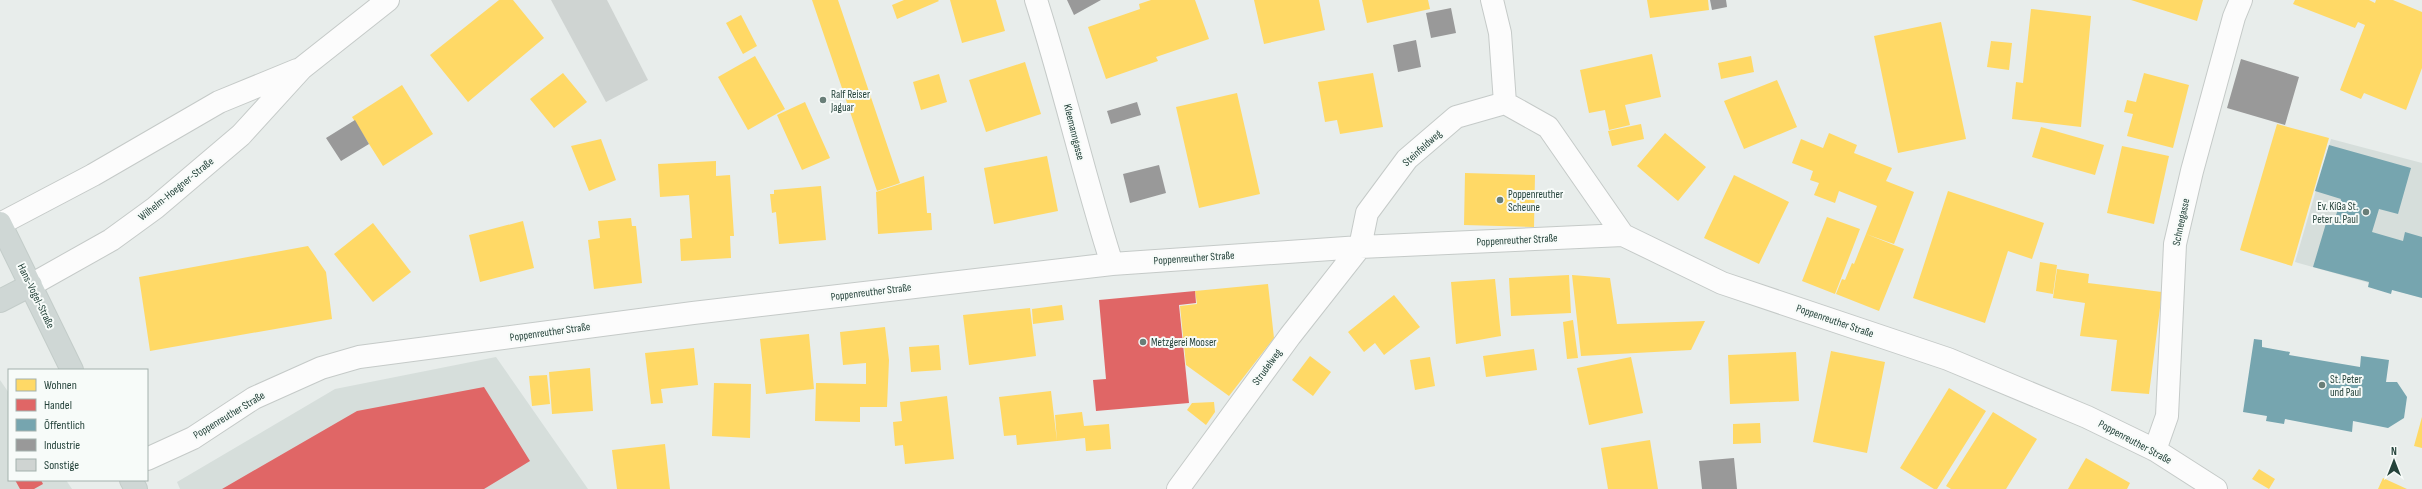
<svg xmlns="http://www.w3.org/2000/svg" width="2422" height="489" font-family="'Sofia Sans Condensed',sans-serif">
<rect width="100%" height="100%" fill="#e8edeb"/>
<!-- built -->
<path fill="#d6dedb" d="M2331 139 2422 163V298L2295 262Z
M496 357 588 489H180L177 482 335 389Z
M0 380 9 393V480H66L72 489H0Z"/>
<!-- homes -->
<path fill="#ffd966" d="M499 0H513L544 38 468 102 430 55Z
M812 0H838L900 183 877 191Z
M904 0H938L939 1 897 19 892 5Z
M950 0H996L1005 31 962 43Z
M1151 0H1195L1209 39 1156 57 1158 61 1106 79 1088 27 1140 9 1139 4Z
M1254 0H1319L1325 30 1264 44Z
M1362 0H1428L1430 9 1367 23Z
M1647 0H1708L1709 10 1650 18Z
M2131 0H2203L2197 21Z
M2295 0H2369L2375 3 2376 0H2393L2422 12V68L2406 110 2364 93 2361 99 2340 90 2365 25 2358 22 2355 28 2293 4Z
M2031 9 2091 16 2081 127 2012 119 2016 82 2023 83Z
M741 15 757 46 743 54 726 23Z
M1941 22 1966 139 1898 153 1874 36Z
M1991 41 2012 43 2009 70 1987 67Z
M1652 54 1661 97 1625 105 1630 125 1609 130 1605 110 1589 113 1580 70Z
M755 56 785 109 748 130 718 77Z
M1751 56 1754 72 1721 79 1718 63Z
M1025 62 1041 114 986 132 969 80Z
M563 73 587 102 554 128 530 99Z
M1373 73 1383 127 1340 134 1337 120 1325 122 1318 82Z
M2144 73 2189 85 2173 148 2127 136 2133 114 2124 112 2127 100 2136 102Z
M939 74 947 102 921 110 913 82Z
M1777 80 1797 127 1744 149 1724 101Z
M402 85 433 134 383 166 352 117Z
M1237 93 1260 194 1199 208 1176 107Z
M805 102 830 158 802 170 777 115Z
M1641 124 1644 139 1612 146 1608 131Z
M2277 124 2329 138 2292 266 2240 250Z
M2041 127 2104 145 2095 175 2032 157Z
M1665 133 1706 167 1678 201 1637 166Z
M1829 133 1857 145 1854 153 1892 168 1886 181 1914 192 1894 244 1866 234 1877 206 1839 191 1835 203 1814 195 1819 183 1810 180 1813 171 1792 163 1801 139 1823 148Z
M601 139 616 180 589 191 571 146Z
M2122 146 2169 156 2154 224 2107 213Z
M1047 156 1058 211 994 224 984 168Z
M716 161V176L730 175 734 236H730L731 258 681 261 680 239 692 238 689 195 660 197 658 164Z
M1465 173 1535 175 1534 227 1464 225Z
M1734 175 1789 202 1759 264 1704 238Z
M924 176 927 213H931L932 230 878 234 876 192Z
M821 186 826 240 779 244 776 212 772 213 770 194H774V190Z
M1948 191 2044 223 2032 259 2008 251 1985 323 1913 298Z
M1827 217 1860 229 1835 294 1802 281Z
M631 218 632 226H636L642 283 594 289 588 240 600 238 598 221Z
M523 221 534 268 480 282 469 235Z
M373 223 411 272 373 302 334 254Z
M1866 234 1904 249 1879 311 1836 294 1842 279 1845 280 1852 263 1854 264Z
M308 246 326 272 332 319 150 351 139 277Z
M2040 262 2057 265 2053 294 2036 291Z
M2057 269 2089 274 2088 283 2162 292 2149 394 2111 391 2117 340 2080 336 2085 303 2053 298Z
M1569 275 1571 313 1511 316 1509 278Z
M1572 275 1610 278 1617 324 1705 321 1691 350 1581 356Z
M1495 279 1501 336 1456 344 1451 282Z
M1268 284 1274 338 1229 396 1186 365 1180 306 1197 304 1195 291Z
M1394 295 1420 327 1384 355 1375 343 1364 352 1348 332Z
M1062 305 1064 320 1033 324 1032 309Z
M1030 308 1036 356 969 365 963 315Z
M1573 320 1578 358 1567 359 1563 322Z
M885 327 889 360 887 407H860V422L815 421 816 383 866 384V363L843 365 840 332Z
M809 334 814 389 766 394 760 339Z
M939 345 941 370 911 372 909 347Z
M694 348 698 385 661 389 663 403 651 404 645 353Z
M1534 349 1537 370 1486 377 1483 356Z
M1831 351 1885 362 1867 453 1813 442Z
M1796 352 1799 401 1730 404 1728 355Z
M1310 356 1331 372 1313 396 1292 380Z
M1430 357 1435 386 1415 390 1410 360Z
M1631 357 1643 413 1589 425 1577 368Z
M590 368 593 411 552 414 549 372Z
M547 375 550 404 532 406 529 376Z
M714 383 751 384 750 438 712 436Z
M1949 388 1986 411 1937 489H1934L1900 468Z
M1051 391 1057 441 1017 445 1016 435 1004 436 999 397Z
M947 396 954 459 905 464 903 445 895 446 893 422 902 421 900 402Z
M1214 402 1215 412 1206 425 1187 410 1192 403Z
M1082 412 1084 426 1109 424 1111 449 1086 451 1085 438 1057 441 1055 415Z
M1993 412 2037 439 2006 489H1951L1946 486Z
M2422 417V448L2414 446Z
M1760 423 1761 443 1733 444V424Z
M1650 440 1658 489H1608L1601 448Z
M665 444 670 489H617L612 450Z
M2086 458 2130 483 2127 489H2068Z
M2259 469 2275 479 2269 489 2252 479Z
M2383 478 2407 489H2378Z"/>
<!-- shops -->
<path fill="#e06666" d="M1195 291 1196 303 1179 305 1189 403 1096 411 1093 380 1106 379 1099 300Z
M484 387 530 461 484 489H222L357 411Z
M15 480H41L43 484 34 489H20Z"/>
<!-- public -->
<path fill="#76a5af" d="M2329 145 2411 168 2398 214 2379 209 2372 232 2403 241 2405 232 2422 237V298L2392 290 2391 294 2368 287 2369 282 2313 267 2327 220 2334 222 2341 199 2315 191Z
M2254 339 2262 340V347L2290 352 2289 355 2360 367 2361 356 2389 360 2386 382H2397L2407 397 2404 418 2388 428 2353 421 2352 432 2285 419 2284 424 2266 421 2267 416 2243 412Z"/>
<!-- industry -->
<path fill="#999" d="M1067 0H1101L1074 15Z
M1710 0H1726L1727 7 1712 10Z
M1451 8 1456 33 1431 38 1426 13Z
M1416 40 1421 67 1398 72 1393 45Z
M2241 59 2299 77 2285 125 2227 108Z
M1137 102 1141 115 1111 124 1107 111Z
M355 120 369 144 341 161 326 138Z
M1159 165 1166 193 1130 203 1123 174Z
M1734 458 1737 489H1702L1699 461Z"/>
<!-- building -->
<path fill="#cfd4d2" d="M551 0H607L648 80 606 102Z"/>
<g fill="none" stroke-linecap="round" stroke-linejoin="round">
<!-- minor casing -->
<g stroke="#c5cac8" stroke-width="24">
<path id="minor" d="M1036 0C1064 87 1084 177 1112 264
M1492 0 1500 33 1505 103
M0 224 93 175 219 102 297 70
M31 285 111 240 155 208 241 135 302 68 388 0
M2155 450 2167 416 2175 244 2192 171 2234 17 2241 0
M147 459 193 438 254 398 321 368 359 357 693 313 1112 264 1360 247 1623 235 1722 283 1948 359 2087 417 2155 450 2216 489
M1178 489 1290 336 1360 247 1367 213 1407 159 1456 117 1505 103 1548 127 1623 235"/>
</g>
<!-- major casing -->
<g stroke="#c3ccc9" stroke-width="24">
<path id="major" d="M0 223 72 370
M0 301 31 285
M131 480 136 489"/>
</g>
<!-- minor -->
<use href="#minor" stroke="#fcfcfc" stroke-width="22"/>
<!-- major -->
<use href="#major" stroke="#cfd7d5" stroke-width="22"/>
</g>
<!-- markers -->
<g fill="#697e78" stroke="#f7fbf9" stroke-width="1.5">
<circle cx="823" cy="100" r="4"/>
<circle cx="1500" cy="200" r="4"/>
<circle cx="2366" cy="212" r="4"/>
<circle cx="1143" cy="342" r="4"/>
<circle cx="2322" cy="385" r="4"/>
</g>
<g text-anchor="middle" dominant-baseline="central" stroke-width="4" stroke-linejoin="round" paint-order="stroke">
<!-- poi labels -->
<g font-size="11" fill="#24423a" stroke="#f7fbf9" text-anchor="start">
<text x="831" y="94">Ralf Reiser<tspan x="831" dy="13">Jaguar</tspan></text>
<text x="1508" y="194">Poppenreuther<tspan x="1508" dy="13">Scheune</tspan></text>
<text x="2358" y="206" text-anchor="end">Ev. KiGa St.<tspan x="2358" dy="13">Peter u. Paul</tspan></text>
<text x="1151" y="342">Metzgerei Mooser</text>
<text x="2330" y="379">St. Peter<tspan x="2330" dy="13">und Paul</tspan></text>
</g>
<!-- street labels -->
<g font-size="11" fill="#24423a" stroke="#f7fbf9">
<text transform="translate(1074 132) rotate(76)">Kleemanngasse</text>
<text transform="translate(1422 148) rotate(-42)">Steinfeldweg</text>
<text transform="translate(176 189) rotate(-39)">Wilhelm-Hoegner-Straße</text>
<text transform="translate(2181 222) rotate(-78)">Schneegasse</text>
<text transform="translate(1517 240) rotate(-3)">Poppenreuther Straße</text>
<text transform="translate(1194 258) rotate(-4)">Poppenreuther Straße</text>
<text transform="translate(871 292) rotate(-7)">Poppenreuther Straße</text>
<text transform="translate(36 296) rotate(64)">Hans-Vogel-Straße</text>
<text transform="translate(1835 321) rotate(19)">Poppenreuther Straße</text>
<text transform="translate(550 332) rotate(-8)">Poppenreuther Straße</text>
<text transform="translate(1267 367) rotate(-54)">Strudelweg</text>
<text transform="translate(229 415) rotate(-31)">Poppenreuther Straße</text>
<text transform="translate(2135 442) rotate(28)">Poppenreuther Straße</text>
</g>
</g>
<!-- legend -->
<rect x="8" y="369" width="140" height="112" fill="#f7fbf9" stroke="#a3b1ad"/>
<rect x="16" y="379" width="20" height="12" fill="#ffd966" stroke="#a3b1ad"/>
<text x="44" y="389" font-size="12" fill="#24423a">Wohnen</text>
<rect x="16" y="399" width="20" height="12" fill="#e06666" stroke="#a3b1ad"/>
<text x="44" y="409" font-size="12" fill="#24423a">Handel</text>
<rect x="16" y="419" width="20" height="12" fill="#76a5af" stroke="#a3b1ad"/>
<text x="44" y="429" font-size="12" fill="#24423a">Öffentlich</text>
<rect x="16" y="439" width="20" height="12" fill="#999999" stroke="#a3b1ad"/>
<text x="44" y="449" font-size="12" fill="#24423a">Industrie</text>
<rect x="16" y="459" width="20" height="12" fill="#cfd4d2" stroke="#a3b1ad"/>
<text x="44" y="469" font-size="12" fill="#24423a">Sonstige</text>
<!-- north arrow -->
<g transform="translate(2394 461)" stroke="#f7fbf9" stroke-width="3" paint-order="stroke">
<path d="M0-3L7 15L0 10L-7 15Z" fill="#24423a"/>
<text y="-6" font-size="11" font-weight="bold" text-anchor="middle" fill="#24423a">N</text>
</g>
</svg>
